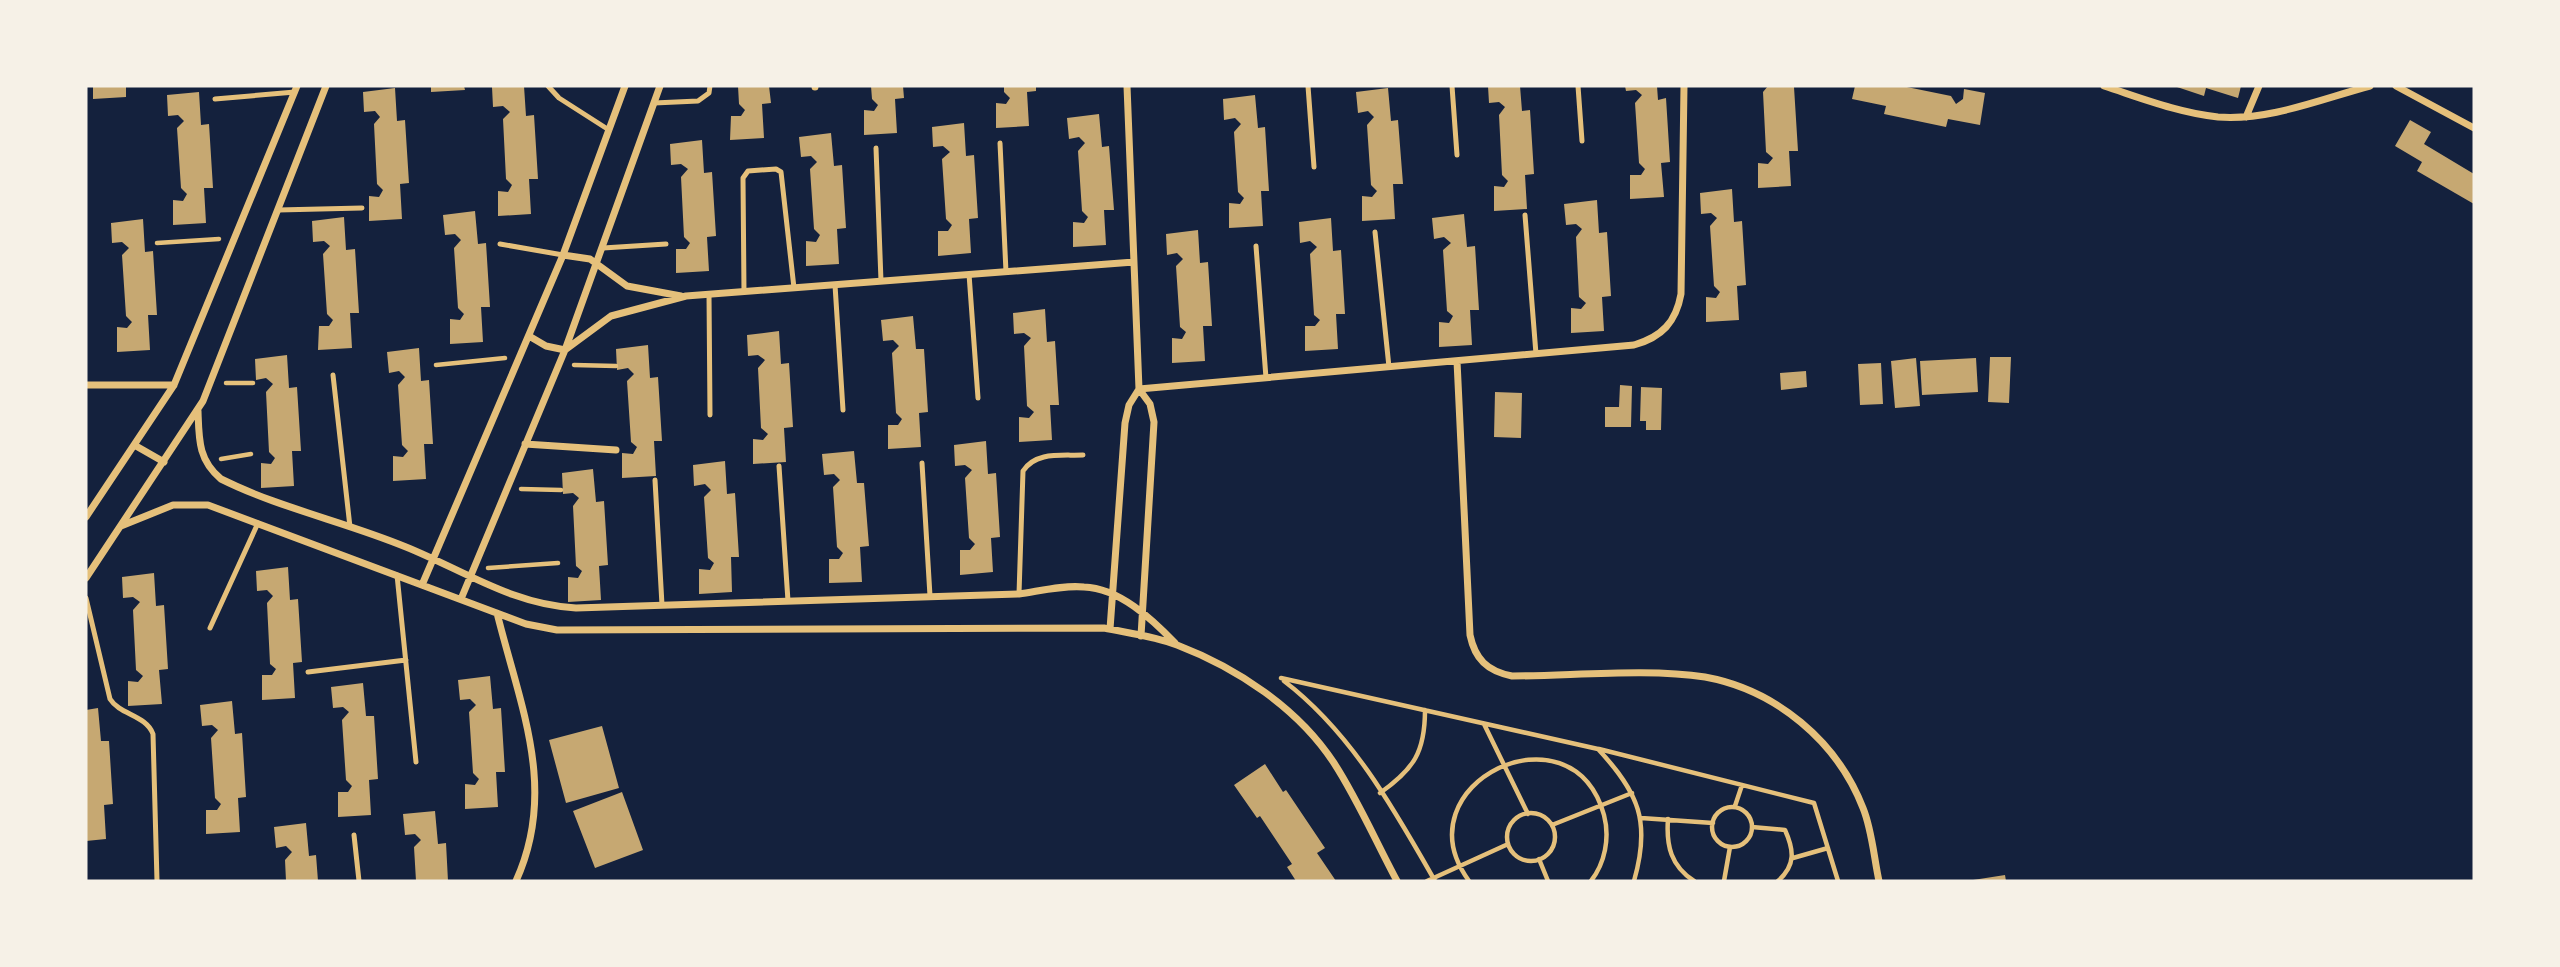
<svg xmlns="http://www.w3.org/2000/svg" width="2560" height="967" font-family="'Fira Sans Condensed',sans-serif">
<rect width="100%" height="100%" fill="#14213d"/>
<!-- building -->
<path fill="#c6a872" d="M93 86H126V97L93 99Z
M431 86H464L465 90 431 92Z
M524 86 526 116 534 115 538 179H529L531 214 498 216V191L508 192 512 185 506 179 503 119 510 112 503 106 493 107 492 87Z
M738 86H769L771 103 762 104 764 138 730 140 731 116H741L745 110 739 104Z
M871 86H903L904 98 895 99 897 133 864 135V110L874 111 878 105 872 99Z
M1004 86H1036V91L1027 92 1029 126 996 128V103L1006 104 1010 98 1004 92Z
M1488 86H1520L1522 111 1530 110 1534 174 1525 175 1527 209 1494 211V186L1504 187 1508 181 1502 175 1499 115 1505 107 1499 102 1489 103Z
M1625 86H1657L1658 100 1666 98 1670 162 1661 163 1664 197 1630 199V175H1641L1645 169 1639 163 1635 103 1642 95 1636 90 1626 91Z
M1768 86 1794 87 1798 151H1789L1791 186 1758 188V163L1768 164 1773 158 1766 152 1763 92Z
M1855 86H1902L1951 96 1956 104 1963 99 1964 89 1985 93 1980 125 1948 119 1946 127 1884 114 1886 106 1852 99Z
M2174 86H2241L2238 98 2206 88 2204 96Z
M395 88 397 121 405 120 409 183 400 184 402 219 369 221V196L379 197 383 190 377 184 374 124 380 117 375 111 364 112 363 92Z
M1388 88 1391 121 1398 120 1403 184H1393L1395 219 1362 221V196L1372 197 1377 191 1371 185 1367 125 1374 117 1368 111 1358 113 1356 92Z
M199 92 201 125 209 124 213 188H204L206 223 173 225V200L183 201 187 194 181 188 177 128 184 121 178 115 168 116 167 95Z
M1255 95 1258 128 1265 127 1269 191H1261L1263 226 1229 228V203L1240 204 1244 198 1238 192 1234 132 1241 124 1235 118 1224 120 1223 99Z
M1099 114 1102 147 1109 146 1114 210H1104L1106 245 1073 247V222L1084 223 1088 217 1082 211 1078 151 1085 143 1079 137 1069 139 1067 118Z
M2410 120 2431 132 2424 144 2474 174V204L2417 171 2422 162 2395 146Z
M964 123 966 156 974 155 978 218 969 219 971 253 938 256V231H948L952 225 946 219 942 159 950 152 943 146 933 147 932 127Z
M831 133 834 166 842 165 846 228 837 229 839 264 806 266V241L816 242 820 235 814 229 810 169 817 162 811 156 801 157 799 137Z
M702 140 704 173 712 172 716 236 707 237 709 271 676 273V249H686L690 243 684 237 681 177 688 169 681 164 671 165 670 144Z
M1732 189 1734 222 1742 221 1746 285 1737 286 1739 320 1706 322V297L1716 298 1720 292 1714 286 1710 226 1717 218 1711 213 1701 214 1700 193Z
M1597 200 1599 233 1607 232 1611 296 1602 297 1604 331 1571 333V308L1581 309 1586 303 1579 297 1576 237 1582 229 1576 224 1566 225 1564 204Z
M475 211 478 244 486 243 490 307H481L483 342 450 344V319L460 320 464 314 458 308 454 248 461 240 455 234 445 235 443 215Z
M1464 214 1467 247 1475 246 1479 310H1470L1472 345 1439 347V322L1449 323 1453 316 1447 311 1443 250 1451 243 1444 237 1434 239 1432 218Z
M344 217 346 250 355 249 359 313H350L352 348 318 350 319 326H329L333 320 327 314 323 254 330 246 324 241 313 242 312 221Z
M1331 218 1333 251 1341 250 1345 314H1336L1338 349 1305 351V326H1315L1320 320 1314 315 1310 254 1317 247 1310 241 1300 243 1299 222Z
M143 219 145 252 153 251 157 315H148L150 350 117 352V327L127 328 132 322 126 316 122 255 129 248 122 242 112 243 111 223Z
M1198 230 1200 263 1208 262 1212 326H1203L1205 361 1172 363V338L1182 339 1186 332 1180 327 1176 266 1183 259 1177 253 1167 255 1166 234Z
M1045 309 1047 342 1055 341 1059 405H1050L1052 440 1019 442V417L1029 418 1034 412 1027 406 1024 346 1031 338 1024 333 1014 334 1013 313Z
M913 316 916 349H924L928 412 919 413 921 447 888 449V425H898L902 419 896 413 892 353 899 346 893 340 883 341 881 320Z
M779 331 781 364 789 363 793 427 784 428 786 462 753 464V439L763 440 768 434 761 428 758 368 765 360 758 355 748 356 747 335Z
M648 345 650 378 658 377 662 441H654L656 476 622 478V453L633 454 637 447 631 442 627 381 634 374 628 368 617 370 616 349Z
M419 348 421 381 429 380 433 444H424L426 479 393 481V456L403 457 408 451 402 445 398 385 405 377 399 371 389 373 387 352Z
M287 355 289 388 297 387 301 451H292L294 486 261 488V463L271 464 275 458 269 452 266 392 273 384 266 378 256 380 255 359Z
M1990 357H2011L2009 403 1988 402Z
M1916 358 1920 406 1895 408 1891 361Z
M1976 358 1978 392 1922 395 1920 361Z
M1881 363 1883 404 1860 405 1858 364Z
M1806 371 1807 387 1781 390 1780 373Z
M1620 385 1632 386 1631 427H1605V407H1619Z
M1641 387 1662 388 1661 430H1646V421H1640Z
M1495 392 1522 393 1521 438 1494 437Z
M986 441 988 474 996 473 1000 537 991 538 993 572 960 575V550H970L975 544 969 538 965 478 972 470 965 465 955 466 954 445Z
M854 451 857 483H864L869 546 860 547 862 582 829 583V559H839L843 553 837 547 833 487 840 480 834 474 824 475 822 454Z
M725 461 727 494 735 493 739 557H731L732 592 699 594V569L710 570 714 563 708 558 704 497 711 490 705 484 694 486 693 465Z
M593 469 596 502 604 501 608 565 599 566 601 600 568 602V577L578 578 582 571 576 566 573 506 579 498 573 493 563 494 562 473Z
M288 567 290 600 298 599 302 662 293 663 295 698 262 700V675H272L276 669 270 664 267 603 273 596 267 590 257 591 256 571Z
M154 573 156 606 164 605 168 669 159 670 162 704 128 706V681L138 682 143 676 136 670 133 610 140 602 133 597 123 598 122 577Z
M490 676 493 709 501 708 505 772H496L498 807 465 809V784L475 785 479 779 473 773 469 712 476 705 470 699 460 700 458 680Z
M363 683 366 716H374L378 779 369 780 371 815 338 817V792H348L352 786 346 780 342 720 349 712 343 707 333 708 331 687Z
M232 701 235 734 242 733 246 797 238 798 240 832 206 834V810H217L221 804 215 798 211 738 218 730 212 725 202 726 200 705Z
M98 708 101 741H109L113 804 104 805 106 839 86 841V710Z
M602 726 619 788 566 803 549 740Z
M1265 764 1283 792 1286 790 1325 848 1317 853 1336 881H1296L1287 867 1292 864 1260 816 1257 818 1234 785Z
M622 792 643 850 595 868 573 811Z
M435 811 438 844 446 843 448 881H416L414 847 421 840 415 834 405 835 403 814Z
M306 823 309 856 316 855 318 881H286L285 860 292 852 286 846 276 848 274 827Z
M2005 875 2006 881H1973V880Z"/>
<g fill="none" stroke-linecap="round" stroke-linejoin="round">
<!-- path -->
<path stroke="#e5c07b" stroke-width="4.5" d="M157 243 219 239
M436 365 505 358
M574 365 616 366
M226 383H253
M221 459 251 454
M521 489 561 490
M488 568 558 563
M1281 678 1598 749C1639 793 1651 822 1634 881
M1284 681C1351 732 1394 809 1435 881
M1484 724 1528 814
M1599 749 1814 803 1838 881
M1380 793C1414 769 1425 752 1425 710
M1735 806 1742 785
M1712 827a20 20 0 1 1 40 0a20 20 0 1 1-40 0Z
M1507 837a24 24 0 1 1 48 0a24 24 0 1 1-48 0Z
M1641 818 1713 823
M1668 819C1666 846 1671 866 1694 881
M1552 825 1632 793
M1752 827 1785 830C1794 850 1796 865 1778 881
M1793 858 1828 848
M1539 859 1548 881
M1427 881 1506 845
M1469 881C1398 784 1572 700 1604 815 1610 838 1605 863 1591 881
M1724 881 1730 847"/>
<!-- service -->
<path stroke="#e5c07b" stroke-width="5" d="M548 86 559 98 609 130
M1308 86 1314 167
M1452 86 1457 155
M1578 86 1582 141
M215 99 295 92
M654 103 698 101 709 93 710 86
M1000 143 1006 272
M876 148 881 281
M278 210 362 208
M1525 215 1536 354
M1375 232 1389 367
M500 244 563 255
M1256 246 1266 378
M603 248 666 244
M969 274 978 398
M835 285 843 410
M744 292 743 178 748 171 776 169 781 172 794 288
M709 294 710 415
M333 375 350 527
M922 463 930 596
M779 466 788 601
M655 480 662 605
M397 575 416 762
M1019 594 1023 471C1036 451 1062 456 1083 455
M86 598 110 699C120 715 146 715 153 734L157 881
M210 628 258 523
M308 672 406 660
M354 835 359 881"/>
<!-- minor -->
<path stroke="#e5c07b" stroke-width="7" d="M815 86V87
M1127 86 1139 389 1150 404 1154 422 1141 636
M2104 86C2141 98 2179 113 2218 117 2269 121 2321 99 2370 86
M2396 86 2474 128
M2246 117 2259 86
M563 255 590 259 627 286 681 296
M529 336 546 346 565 350 611 316 686 296 1134 262
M1457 361 1470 635C1475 659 1487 671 1512 676 1570 676 1649 668 1705 677 1776 690 1837 741 1863 808 1872 830 1874 858 1879 881
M86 385H174
M1139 389 1634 345C1662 337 1676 322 1681 294L1684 86
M198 411C199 439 198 460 221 479 279 508 346 522 406 547 463 570 513 605 576 608L1019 594C1040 591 1063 585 1084 587 1119 588 1152 619 1175 643
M525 444 616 450
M136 446 164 462
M86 517 174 385 297 86
M121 526 173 505H208L526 624 557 630 1104 628C1128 633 1154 636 1177 645 1237 668 1298 708 1334 763 1358 800 1376 842 1397 881
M86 578 203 401 326 86
M422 585 563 255 625 86
M461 599 565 350 660 86
M497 613C520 706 558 789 516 881
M1110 629 1125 423 1129 405 1139 389"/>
</g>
<!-- border -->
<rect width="2560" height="967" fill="none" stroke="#f6f1e7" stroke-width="175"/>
</svg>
